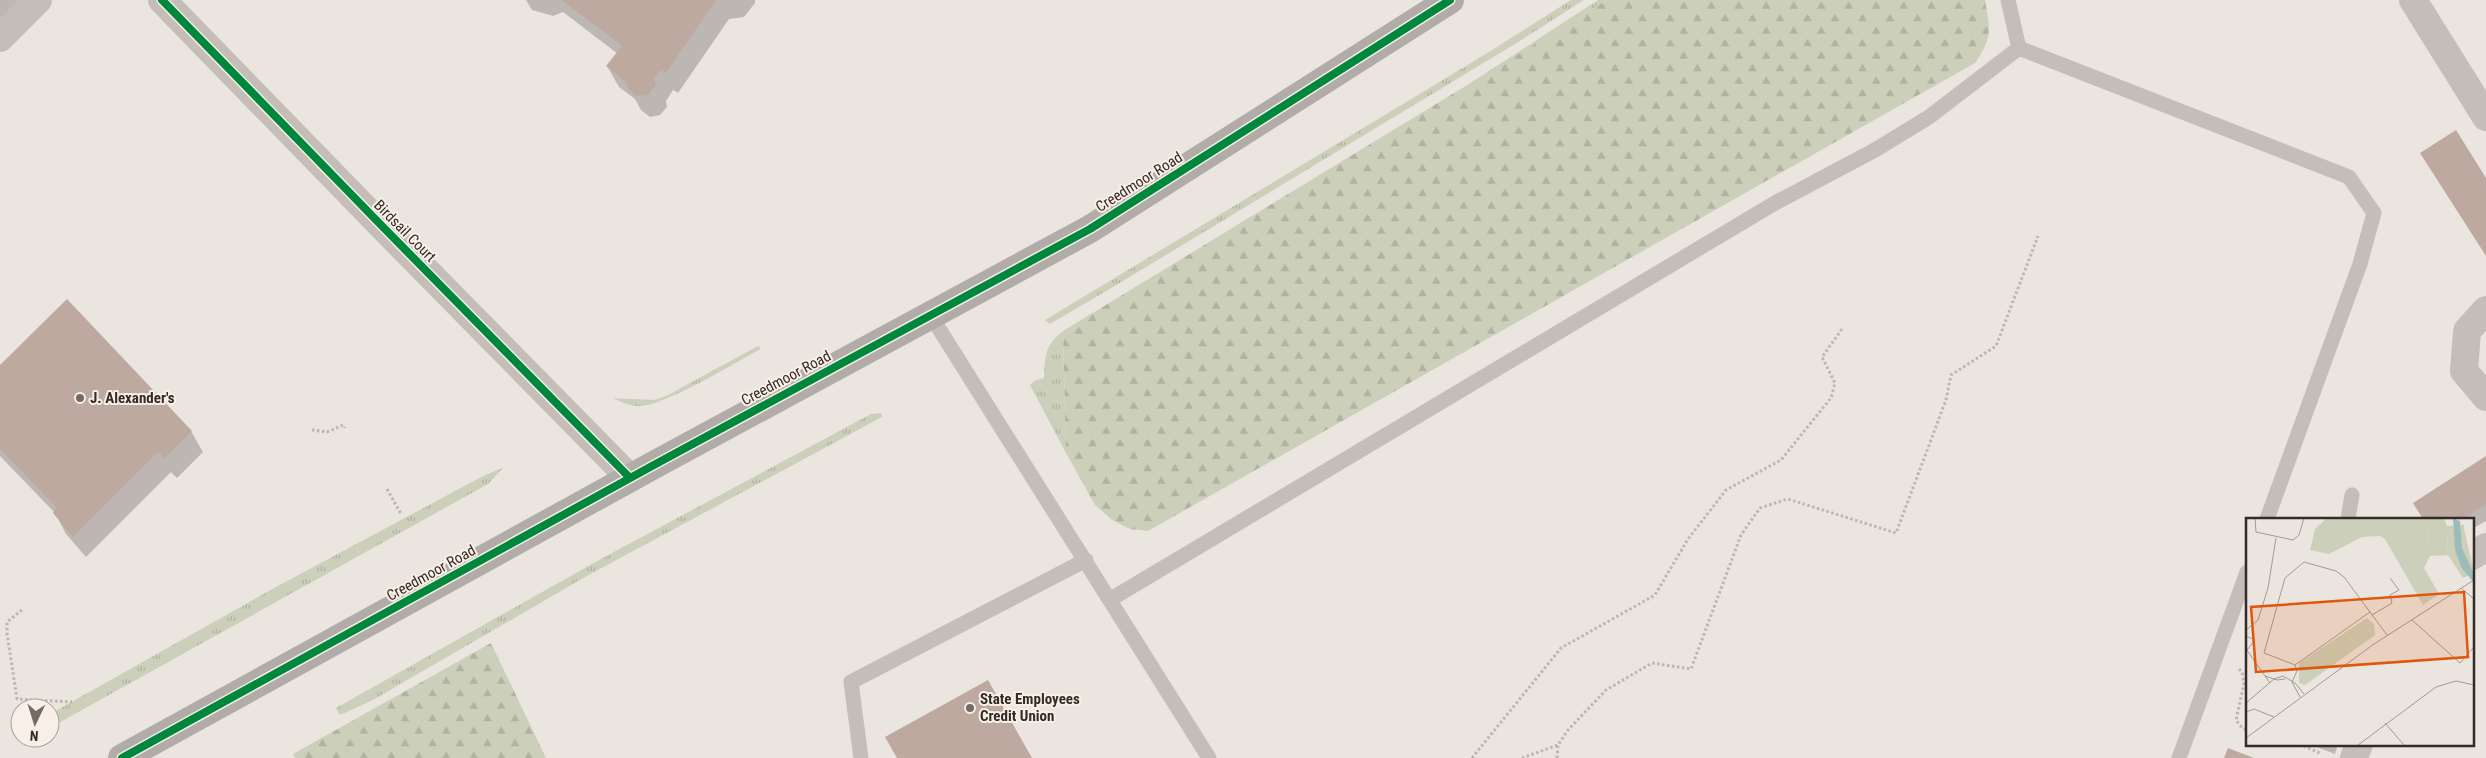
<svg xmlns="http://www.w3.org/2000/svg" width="2486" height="758" font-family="'Roboto Condensed',sans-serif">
<defs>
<pattern id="grass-tufts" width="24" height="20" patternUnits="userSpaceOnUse" patternTransform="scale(1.25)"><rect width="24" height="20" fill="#ccd0ba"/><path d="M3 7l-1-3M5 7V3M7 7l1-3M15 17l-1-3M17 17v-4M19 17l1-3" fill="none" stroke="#b0b3a0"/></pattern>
<pattern id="forest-firs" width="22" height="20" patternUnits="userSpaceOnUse" patternTransform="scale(1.25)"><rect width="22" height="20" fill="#ccd0ba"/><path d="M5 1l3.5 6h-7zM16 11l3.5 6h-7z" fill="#b0b3a0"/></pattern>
</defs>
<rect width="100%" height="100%" fill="#ebe5df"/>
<!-- grass -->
<path fill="url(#grass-tufts)" d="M1571 0H1584L1515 44 1113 287 1050 324 1045 320 1484 55Z
M1598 0H1607L1443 101Z
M1063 331 1066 453 1030 385 1034 381 1044 378C1045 357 1045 344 1063 331Z
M758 346 761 349C734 363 664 407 638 406 629 406 621 402 613 398L654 400 668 395Z
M881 413 882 417 585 577 373 700 340 715 336 708 599 560 871 414Z
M503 468 488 484 55 725 50 726V714L276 587 485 475Z"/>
<!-- forest -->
<path fill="url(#forest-firs)" d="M1607 0H1985C1990 30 1993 37 1975 63L1148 531 1130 529 1112 520 1095 505 1066 453 1063 331Z
M491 643 546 758H295L293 754Z"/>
<!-- shadow -->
<path fill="#0003" d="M0 0H34L0 34Z
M526 0H755V3L744 17 729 19 678 93 673 90 666 101 667 107 660 115 650 117 641 110 635 99 619 87 607 66 618 54 563 12 553 16 532 10Z
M0 366 191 431 203 452 177 478 171 472 86 557 66 534 55 513 0 456Z
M2486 457V521L2472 529V519H2424L2414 504Z
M2309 744H2338L2335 754Z"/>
<!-- building -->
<path fill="#bea9a1" d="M562 0H716L666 73 661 70 654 79 656 85 648 95 637 96 628 89 626 82 606 66 622 46Z
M2456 130 2486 178V256L2420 153Z
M67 299 192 431 165 458 158 452 73 537 53 513 57 508 0 449V365Z
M2486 456V504L2463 519H2423L2413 503Z
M988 680 1032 758H897L885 737Z
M2228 748 2254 758H2224Z"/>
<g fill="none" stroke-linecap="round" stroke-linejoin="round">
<!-- path -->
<path stroke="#bcb5b1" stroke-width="3" stroke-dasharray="2.5 2.5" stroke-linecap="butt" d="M312 430 327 432 343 425 345 428
M387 489 401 514
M22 610 7 622V633L17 699 72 702
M2239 669 2242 672 2244 684 2236 720 2242 728 2247 730
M2299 744 2322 754
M1472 758 1561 648 1655 595 1688 539 1726 490 1781 460 1831 398 1835 383 1822 357 1842 329
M1522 758 1558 745 1568 730 1606 690 1652 663 1691 669 1741 535 1760 508 1788 499 1896 533 1946 400 1951 375 1996 346 2038 236
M1557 758 1558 745"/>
<!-- lane -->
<path stroke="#c4bdb8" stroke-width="15" d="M2008 0 2019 48
M931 316 1209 758
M2348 519 2352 495
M1111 599 1775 203 1875 150 1929 117 2019 48 2349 177 2374 213 2360 264 2267 519
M861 758 851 682 1086 560
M2179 758 2247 572"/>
<!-- street -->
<path stroke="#c4bdb8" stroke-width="28" d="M162 0 381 225 630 478
M2413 0 2486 117
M0 38 38 0
M2486 310 2467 331 2464 371 2486 397
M2472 556 2486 547
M2354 758 2359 744"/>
<!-- primary -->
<path stroke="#b2aca8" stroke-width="28" d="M122 758 652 466 1090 229 1450 0"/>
<!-- cycleway casing -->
<g stroke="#f8efe6" stroke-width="11">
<path id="cycleway" d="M162 0 381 225 630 478
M122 758 652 466 1090 229 1450 0"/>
</g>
<!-- cycleway -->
<use href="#cycleway" stroke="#00873e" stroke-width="8"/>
</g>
<!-- markers -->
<g fill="#746b67" stroke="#f8efe6" stroke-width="2">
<circle cx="80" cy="398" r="5"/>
<circle cx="970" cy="708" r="5"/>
</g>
<g text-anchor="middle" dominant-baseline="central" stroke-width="4" stroke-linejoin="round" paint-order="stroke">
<!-- street labels -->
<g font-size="15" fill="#342a27" stroke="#f8efe6">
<text transform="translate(1139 182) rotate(-32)">Creedmoor Road</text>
<text transform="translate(405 231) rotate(45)">Birdsail Court</text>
<text transform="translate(786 378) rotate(-28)">Creedmoor Road</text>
<text transform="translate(431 573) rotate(-29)">Creedmoor Road</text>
</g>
<!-- poi labels -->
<g font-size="15" font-weight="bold" fill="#342a27" stroke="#f8efe6" text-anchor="start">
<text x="90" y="398">J. Alexander's</text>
<text x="980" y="699">State Employees<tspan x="980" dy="17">Credit Union</tspan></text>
</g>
</g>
<!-- overview -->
<g transform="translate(2246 518)">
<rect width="228" height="228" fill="#ebe5df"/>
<path d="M81 0H173V7H181L184 38 178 50 193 76 177 87 139 21 134 18 116 19 83 36 64 32 69 11ZM121 100 128 106 129 117 59 167 53 165V145Z" fill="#ccd0ba"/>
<path d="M218 11 228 54 217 60 202 37 201 12Z" fill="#ccd0ba"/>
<path d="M173 0H198L201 8 218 7V11L201 12 202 37 184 38 181 7H173Z" fill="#ccd0ba"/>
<path d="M207 0 214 3 216 30 227 54V64L215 49 209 32Z" fill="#9cbcbb"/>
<path fill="none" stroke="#a29a95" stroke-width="1" d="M9 0 10 14 47 22 53 17 58 0M215 70 228 81M124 94 49 147 18 135 39 60 58 44 90 53 98 59 141 117M126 97 146 85 144 77 153 72 144 60M166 102 214 145 228 129M0 112 12 102 22 70 30 20M0 118 9 122 1 132M0 131 24 165M19 158 31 162 39 161M28 161 37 158 49 165 58 176M46 164 51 153 49 147M46 164 54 179M0 185 28 161M0 194 8 191 28 199M139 205 158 227M0 220 128 126 228 62M112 227 190 169 210 163 228 167"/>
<path fill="#df570d" fill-opacity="0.15" stroke="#df570d" stroke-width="2.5" d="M218 74 222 139 10 154 5 89Z"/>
<rect width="228" height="228" fill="none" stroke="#342a27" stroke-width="2.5"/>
</g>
<!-- north arrow -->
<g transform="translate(35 723) rotate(184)"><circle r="24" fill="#f8efe6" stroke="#aaa09a"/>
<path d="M0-4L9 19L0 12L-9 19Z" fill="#746b67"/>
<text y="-8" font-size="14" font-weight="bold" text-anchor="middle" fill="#342a27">N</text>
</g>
</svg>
